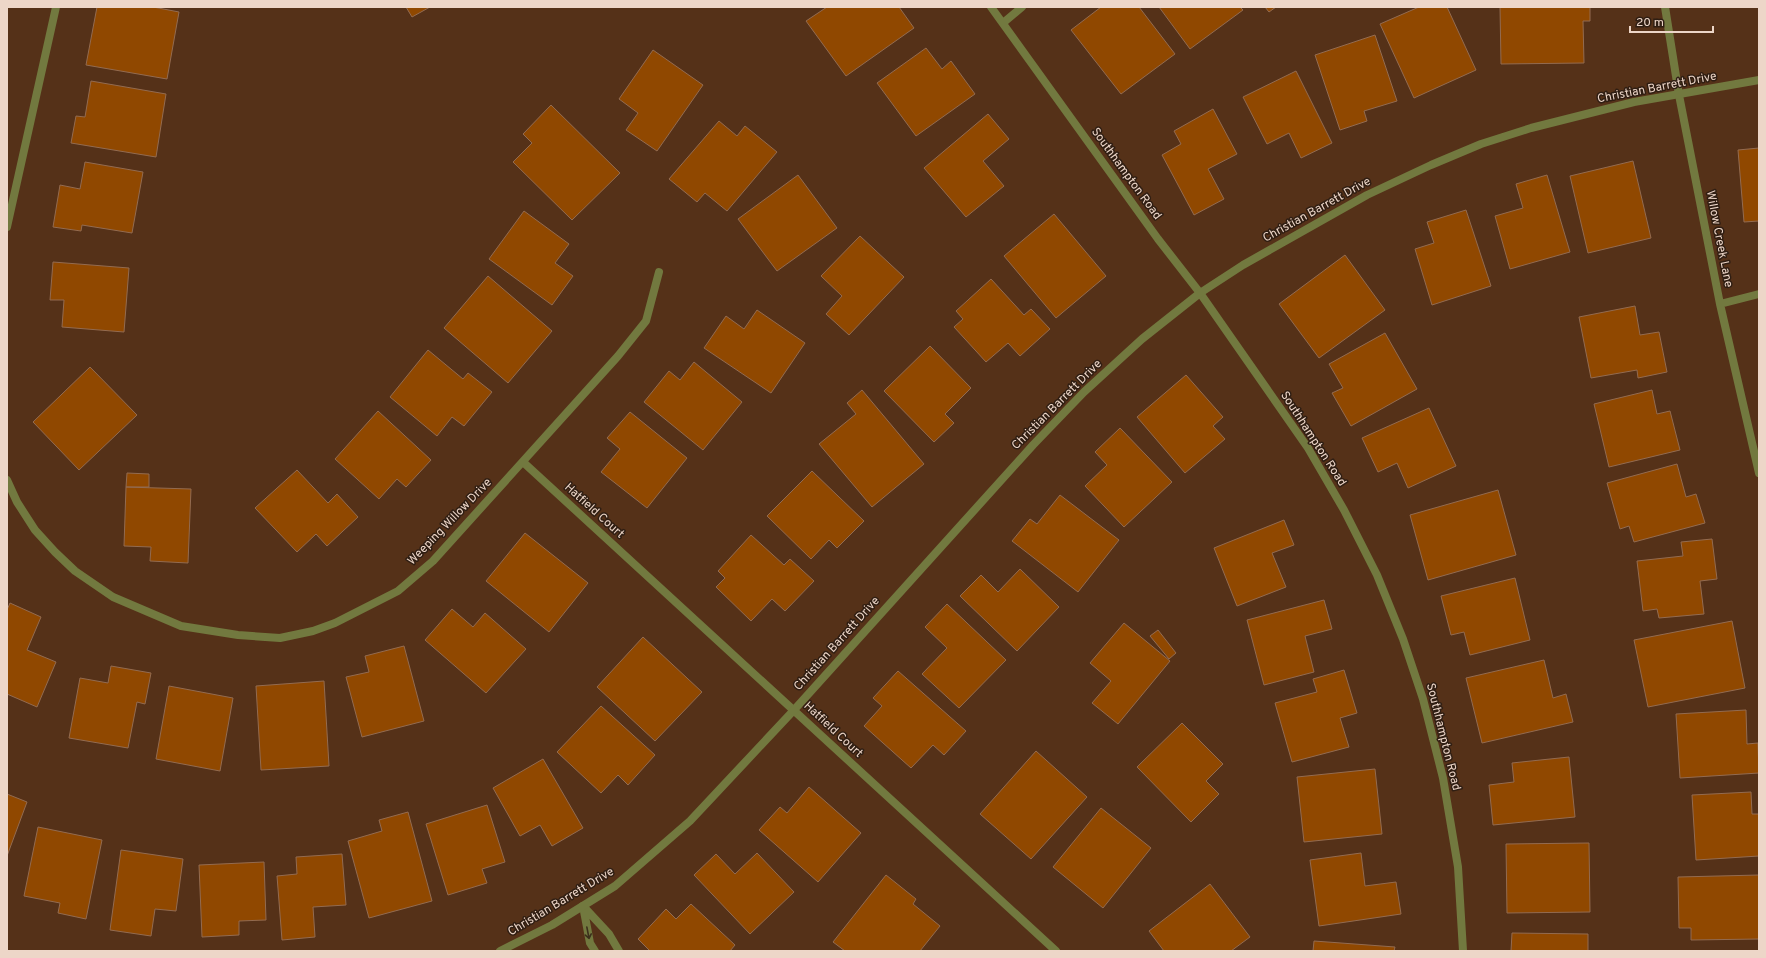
<svg xmlns="http://www.w3.org/2000/svg" width="1766" height="958" font-family="Overpass,sans-serif">
<rect width="100%" height="100%" fill="#553118"/>
<!-- building -->
<path fill="#904800" stroke="#936b50" d="M97 7H153L179 12 167 79 86 65Z
M406 7H430L412 17Z
M827 7H899L914 28 846 76 806 21Z
M1101 7H1139L1175 54 1121 94 1071 30Z
M1159 7H1240L1243 10 1190 49Z
M1265 7H1276L1269 12Z
M1419 7H1447L1476 70 1414 98 1380 24Z
M1500 7H1590V21H1583L1584 63 1501 64Z
M1375 35 1397 101 1364 111 1367 121 1340 130 1315 55Z
M926 48 942 69 951 61 975 94 916 136 877 83Z
M653 50 703 85 657 151 626 130 638 113 619 99Z
M1296 71 1332 143 1301 158 1289 133 1267 144 1243 97Z
M91 81 166 94 156 157 71 143 76 116 85 117Z
M551 105 620 173 572 220 513 162 532 143 523 134Z
M1213 109 1237 154 1208 169 1224 199 1194 215 1162 155 1181 144 1174 131Z
M988 114 1009 139 983 161 1004 186 966 217 924 168Z
M719 121 737 136 745 126 777 152 727 211 705 193 697 202 669 179Z
M1759 148V221L1744 222 1738 150Z
M1633 161 1651 238 1588 253 1570 176Z
M85 162 143 172 132 233 82 225 81 231 53 227 60 185 80 189Z
M798 175 837 228 777 271 738 219Z
M1547 175 1570 252 1510 269 1495 216 1523 208 1516 184Z
M1466 210 1491 286 1432 305 1415 249 1434 243 1427 222Z
M524 211 569 244 555 263 573 276 552 305 489 259Z
M1054 214 1106 276 1056 318 1004 256Z
M860 236 904 277 849 335 826 314 842 296 821 276Z
M1345 255 1385 310 1319 358 1279 304Z
M53 262 129 268 124 332 62 327 64 300H50Z
M488 276 552 331 508 383 444 328Z
M991 279 1024 315 1031 309 1050 329 1020 356 1008 343 986 362 954 327 963 319 956 311Z
M1635 306 1640 335 1659 332 1667 372 1638 378 1637 370 1591 378 1579 317Z
M757 310 805 343 771 393 704 348 726 316 744 329Z
M1385 333 1417 389 1351 426 1332 393 1343 388 1329 364Z
M930 346 971 388 945 414 954 423 934 442 884 391Z
M428 350 463 379 468 373 492 392 464 426 452 417 437 436 390 397Z
M694 362 742 402 703 450 644 402 669 371 680 380Z
M90 367 137 415 79 470 33 422Z
M1186 375 1223 417 1213 426 1225 439 1185 473 1137 417Z
M862 390 924 464 872 507 819 444 856 414 847 403Z
M1652 390 1657 414 1670 411 1680 450 1609 467 1594 404Z
M1429 408 1456 466 1408 488 1397 463 1378 472 1362 438Z
M378 411 431 460 406 487 397 479 379 499 335 459Z
M630 412 687 458 647 508 601 472 620 449 607 438Z
M1120 428 1172 482 1124 527 1085 486 1107 465 1095 452Z
M1677 464 1686 497 1696 494 1705 523 1634 542 1629 526 1620 529 1607 483Z
M297 470 328 503 337 494 358 517 327 546 316 534 297 552 255 508Z
M812 471 864 521 837 548 829 540 811 559 767 516Z
M127 473 149 474V487H126Z
M126 487 191 489 188 563 150 561 151 547 124 546Z
M1498 490 1516 555 1428 580 1410 515Z
M1060 495 1119 540 1078 592 1012 541 1030 519 1037 524Z
M1284 520 1294 545 1272 553 1286 587 1237 606 1214 548Z
M525 533 588 583 549 632 486 581Z
M751 535 784 565 790 559 814 581 785 611 772 599 751 621 716 587 725 578 718 571Z
M1712 539 1717 579 1700 581 1704 614 1659 618 1657 609 1643 611 1637 561 1683 556 1681 542Z
M1020 569 1059 607 1017 651 960 596 981 575 998 592Z
M1515 578 1530 640 1470 655 1464 632 1451 635 1441 596Z
M1324 600 1332 629 1305 636 1314 672 1264 685 1247 620Z
M10 603 41 617 27 650 56 662 37 707 7 694V610Z
M947 604 1006 660 959 708 922 674 947 648 925 627Z
M452 609 473 627 485 613 526 649 486 693 425 640Z
M1732 621 1745 688 1648 707 1634 640Z
M1124 623 1170 661 1118 724 1092 703 1111 681 1090 663Z
M1158 630 1176 653 1169 659 1150 636Z
M643 637 702 692 655 741 597 687Z
M404 646 424 721 362 737 346 677 369 672 365 656Z
M1544 660 1553 698 1566 694 1573 722 1482 743 1466 678Z
M111 666 151 673 145 704 137 702 128 748 69 738 80 678 108 683Z
M1344 670 1357 713 1340 718 1349 747 1292 762 1275 703 1317 692 1313 679Z
M898 671 966 731 944 755 933 745 911 768 864 726 882 706 873 698Z
M324 681 329 766 261 770 256 686Z
M169 686 233 698 220 771 156 759Z
M601 706 655 755 628 785 618 775 601 793 557 752Z
M1746 710 1747 744 1758 743 1759 773 1680 778 1676 714Z
M1182 723 1223 764 1206 781 1219 794 1191 822 1137 767Z
M1036 751 1087 797 1031 859 980 814Z
M1569 757 1575 817 1493 825 1489 785 1514 782 1512 763Z
M543 759 583 828 552 846 540 825 520 836 493 788Z
M1375 769 1382 834 1304 842 1297 777Z
M809 787 861 833 818 882 759 830 780 807 787 813Z
M1751 792 1752 814H1759V856L1696 860 1692 795Z
M7 794 27 802 7 856Z
M487 805 505 862 482 869 487 883 448 895 426 824Z
M1101 808 1151 848 1103 908 1053 867Z
M408 812 432 901 369 918 348 841 382 831 379 820Z
M38 827 102 840 86 919 58 913 60 903 24 896Z
M1589 843 1590 912 1507 913 1506 844Z
M121 850 183 859 176 911 155 909 151 936 110 930Z
M757 853 794 892 750 934 694 875 716 854 735 874Z
M1361 853 1365 886 1396 882 1401 914 1319 926 1310 860Z
M342 854 346 905 313 907 315 937 282 940 277 876 297 874 296 857Z
M264 862 266 920 239 921V935L202 937 199 865Z
M886 875 916 899 913 904 940 926 920 951H845L833 942Z
M1759 875V939L1691 940V928H1679L1678 877Z
M1210 884 1250 937 1231 951H1164L1149 931Z
M691 904 735 945 730 951H650L638 939 666 909 676 919Z
M1512 933 1588 934V951H1511Z
M1314 941 1395 947 1394 951H1313Z"/>
<g fill="none" stroke-linecap="round" stroke-linejoin="round">
<!-- service -->
<path stroke="#72793f" stroke-width="8" d="M595 951 590 943 583 906 609 934 619 951"/>
<!-- minor -->
<path stroke="#72793f" stroke-width="8" d="M991 7 1158 239 1200 293 1308 448 1344 510 1377 575 1403 639 1423 699 1443 778 1458 867 1463 951
M1665 7 1679 95 1720 304 1759 473
M1003 23 1022 7
M7 227 56 7
M1720 304 1759 294
M523 462 1056 951
M7 480 17 502 35 530 55 552 75 571 113 597 181 626 238 635 280 638 313 631 335 623 398 591 433 561 618 356 646 321 659 272"/>
<!-- tertiary -->
<path stroke="#72793f" stroke-width="8" d="M500 951 552 925 615 886 690 821 794 710 1033 445 1084 392 1142 339 1200 293 1243 265 1367 195 1431 165 1481 144 1531 128 1634 102 1759 80"/>
</g>
<!-- one-way arrows -->
<defs><path id="oneway-shaft" d="M-6 0H5M1.5-3L5.5 0L1.5 3" fill="none" stroke-width="1.6" stroke-linecap="round" stroke-linejoin="round"/></defs>
<use stroke="#3c301c" href="#oneway-shaft" transform="translate(588 933) rotate(79)"/>
<g text-anchor="middle" dominant-baseline="central" stroke-width="3" stroke-linejoin="round" paint-order="stroke">
<!-- street labels -->
<g font-size="12" fill="#edd6c8" stroke="#2f1e13">
<text transform="translate(1657 88) rotate(-11)">Christian Barrett Drive</text>
<text transform="translate(1126 174) rotate(54)">Southhampton Road</text>
<text transform="translate(1317 210) rotate(-29)">Christian Barrett Drive</text>
<text transform="translate(1719 239) rotate(79)">Willow Creek Lane</text>
<text transform="translate(1057 405) rotate(-45)">Christian Barrett Drive</text>
<text transform="translate(1313 439) rotate(57)">Southhampton Road</text>
<text transform="translate(594 511) rotate(42)">Hatfield Court</text>
<text transform="translate(450 522) rotate(-46)">Weeping Willow Drive</text>
<text transform="translate(837 644) rotate(-48)">Christian Barrett Drive</text>
<text transform="translate(833 730) rotate(43)">Hatfield Court</text>
<text transform="translate(1443 737) rotate(76)">Southhampton Road</text>
<text transform="translate(561 902) rotate(-31)">Christian Barrett Drive</text>
</g>
</g>
<!-- border -->
<rect width="1766" height="958" fill="none" stroke="#edd6c8" stroke-width="16"/>
<!-- scale -->
<path d="M1630 26v6h83v-6" fill="none" stroke="#edd6c8" stroke-width="2"/>
<text x="1636" y="26" font-size="12" fill="#edd6c8" stroke="#2f1e13" stroke-width="3" paint-order="stroke">20 m</text>
</svg>
